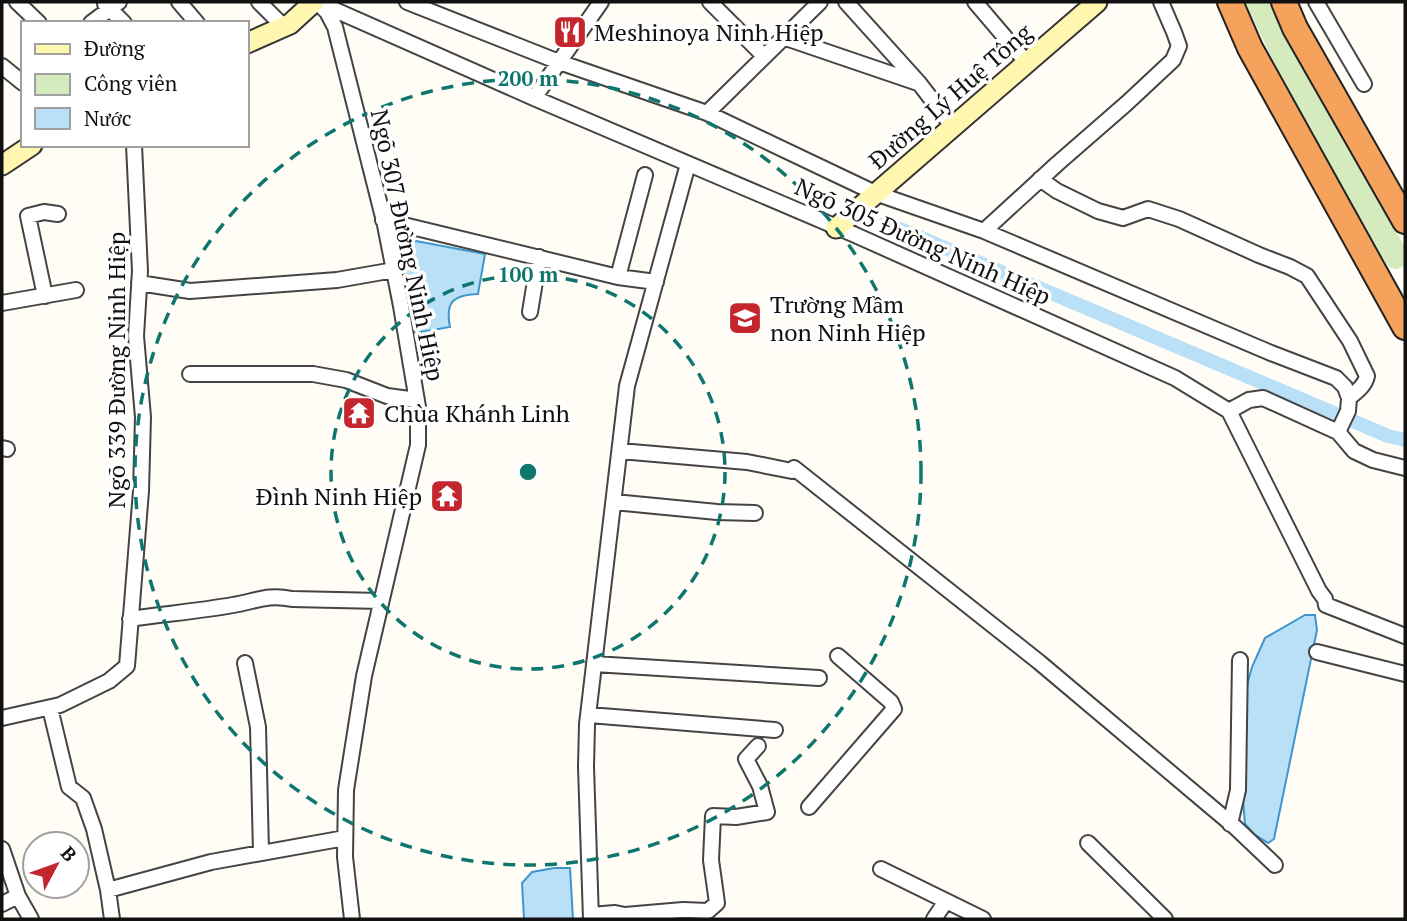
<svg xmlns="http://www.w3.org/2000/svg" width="1407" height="921" font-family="'PT Serif',serif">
<rect width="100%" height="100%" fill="#fffdf5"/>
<!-- green -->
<path fill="#d5ebbd" d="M1245 2H1271L1331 118 1405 247V265L1397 269 1391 268 1386 263 1288 92Z"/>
<!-- water -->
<path fill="#b9e0f7" stroke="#3f96cf" stroke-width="2" d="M416 241 485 254 478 294C453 295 445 302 450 327L415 333 402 260 406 246Z
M1305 615H1315L1317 630 1274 839 1268 843 1254 834 1245 824 1243 800 1246 769 1244 723V696L1252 667 1265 638Z
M554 868H570L573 919H524L522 883 532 872Z"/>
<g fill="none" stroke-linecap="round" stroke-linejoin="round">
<!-- canal -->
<path stroke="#b9e0f7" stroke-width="14" d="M886 223 1388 436 1405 440"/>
<!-- minor casing -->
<g stroke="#444" stroke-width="18">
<path id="minor" d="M17 2 39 23
M179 2 197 23
M259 2 284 27
M317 2 534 98 853 234 1175 378 1229 411 1319 591 1325 599 1326 605 1405 636
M407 2 559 62 707 113 875 193 984 231 1271 353 1336 378 1345 387 1349 398 1348 411 1338 432 1354 451 1373 460 1405 468
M710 2 764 56
M846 2 919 83 952 126
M975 2 1027 63
M1316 2 1364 84
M105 4 124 23
M320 5 327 12 335 27 385 225 401 306 418 407V445L364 676 346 790 345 857 352 919
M91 23 119 2
M783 37 918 83
M2 66 23 83
M534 98 601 2
M707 113 820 2
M645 175 618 277 656 282
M1040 179 1057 191 1098 211 1123 218 1148 209 1179 219 1259 255 1290 267 1307 276 1350 341 1367 376C1365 386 1356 392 1349 398
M383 220 618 277
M984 231 1057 164 1127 103 1173 60 1179 46 1174 32 1161 2
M139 283 190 291 337 280 394 270
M45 296 28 216 44 212 58 214
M2 303 76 290
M530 312 539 257
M190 374H313L346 380 387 396 417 400
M1229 411 1249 400 1263 398 1338 432
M2 448 7 449
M620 451 747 462 792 471
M794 468 1039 662 1235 827 1275 865
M614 502 717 512 755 513
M130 619C164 614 199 611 233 605 257 601 267 594 292 599L381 601
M1317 652 1405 674
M245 663 258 727 261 852
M594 664 819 678
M50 708 69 787 83 798 94 829 108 890 112 919
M589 715 775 730
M2 718 60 705 109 681 127 666 141 491 143 417 136 336 140 271 134 145
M809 807 894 709 891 702 838 656
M1230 824 1238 790 1240 660
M1088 843 1165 919
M2 849 18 896 31 919
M881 869 983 919
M108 890 211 862 345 838
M2 904 18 896
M591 915 615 913 625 915 683 910 708 911 717 903 711 860 713 816 736 817 767 812 760 786 746 759 758 746
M591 919 586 767 587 724 627 386 688 164
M934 919 946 901"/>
</g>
<!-- secondary casing -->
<g stroke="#333" stroke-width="23">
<path id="secondary" d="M247 43 290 24 314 2
M2 165 32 145
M836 228 1097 2"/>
</g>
<!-- motorway casing -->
<g stroke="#222" stroke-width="28">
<path id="motorway" d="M1230 2 1250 48 1405 327
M1284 2 1295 28 1405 221"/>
</g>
<!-- minor -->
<use href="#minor" stroke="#fff" stroke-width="14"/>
<!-- secondary -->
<use href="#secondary" stroke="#fff6b0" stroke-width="19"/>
<!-- motorway -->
<use href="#motorway" stroke="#f5a25d" stroke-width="24"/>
</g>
<!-- distance rings -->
<g fill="none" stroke="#0f766e" stroke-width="3.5" stroke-dasharray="12 9">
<circle cx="528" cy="472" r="197"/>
<circle cx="528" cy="472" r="393"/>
</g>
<!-- icons -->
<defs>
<g id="restaurant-square" transform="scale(1.75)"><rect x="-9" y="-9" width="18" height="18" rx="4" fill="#c4262e" stroke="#fff"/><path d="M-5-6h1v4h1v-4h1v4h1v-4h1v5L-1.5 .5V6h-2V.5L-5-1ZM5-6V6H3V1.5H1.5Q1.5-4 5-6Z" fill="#fff"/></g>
<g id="school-square" transform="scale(1.75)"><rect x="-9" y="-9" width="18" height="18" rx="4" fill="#c4262e" stroke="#fff"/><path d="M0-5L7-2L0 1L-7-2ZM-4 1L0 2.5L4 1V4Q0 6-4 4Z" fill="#fff"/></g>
<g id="temple-square" transform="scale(1.75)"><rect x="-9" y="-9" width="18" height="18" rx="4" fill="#c4262e" stroke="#fff"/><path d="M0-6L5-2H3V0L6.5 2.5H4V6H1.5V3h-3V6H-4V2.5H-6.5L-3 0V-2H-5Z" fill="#fff"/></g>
</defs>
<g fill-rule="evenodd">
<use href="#restaurant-square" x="570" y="32"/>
<use href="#school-square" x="745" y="318"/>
<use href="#temple-square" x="359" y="413"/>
<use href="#temple-square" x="447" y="496"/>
</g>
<g text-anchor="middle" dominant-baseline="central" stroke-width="7" stroke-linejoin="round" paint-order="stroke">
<!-- poi labels -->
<g font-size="24" fill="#111" stroke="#fff" text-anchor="start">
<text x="594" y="32">Meshinoya Ninh Hiệp</text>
<text x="770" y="304">Trường Mầm<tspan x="770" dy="28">non Ninh Hiệp</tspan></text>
<text x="384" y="413">Chùa Khánh Linh</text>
<text x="422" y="496" text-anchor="end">Đình Ninh Hiệp</text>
</g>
<!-- street labels -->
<g font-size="24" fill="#111" stroke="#fff">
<text transform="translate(950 96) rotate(-41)">Đường Lý Huệ Tông</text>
<text transform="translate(923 241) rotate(24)">Ngõ 305 Đường Ninh Hiệp</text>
<text transform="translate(408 245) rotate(78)">Ngõ 307 Đường Ninh Hiệp</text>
<text transform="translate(116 370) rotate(-90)">Ngõ 339 Đường Ninh Hiệp</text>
</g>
</g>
<circle cx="528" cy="472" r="10" fill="#0f766e" stroke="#fff" stroke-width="3.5"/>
<g font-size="21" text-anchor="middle" font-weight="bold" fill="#0f766e" stroke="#fff" stroke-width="7" stroke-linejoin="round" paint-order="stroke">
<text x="528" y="86">200 m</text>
<text x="528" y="282">100 m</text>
</g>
<!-- border -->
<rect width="1407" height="921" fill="none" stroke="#111111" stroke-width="7"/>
<!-- legend -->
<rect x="21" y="21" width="228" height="126" fill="#ffffff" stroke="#a0a0a0" stroke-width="2"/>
<rect x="35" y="44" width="35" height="10" fill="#fff6b0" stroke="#a0a0a0" stroke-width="2"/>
<text x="84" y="56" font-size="21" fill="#111111">Đường</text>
<rect x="35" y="74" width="35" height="21" fill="#d5ebbd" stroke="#a0a0a0" stroke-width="2"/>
<text x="84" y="91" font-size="21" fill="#111111">Công viên</text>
<rect x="35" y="108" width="35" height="21" fill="#b9e0f7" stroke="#a0a0a0" stroke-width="2"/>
<text x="84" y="126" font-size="21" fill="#111111">Nước</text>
<!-- north arrow -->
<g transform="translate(56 865) rotate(49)"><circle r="33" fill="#ffffff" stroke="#a0a0a0" stroke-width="2"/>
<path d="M0-5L12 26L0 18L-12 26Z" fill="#c4262e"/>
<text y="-10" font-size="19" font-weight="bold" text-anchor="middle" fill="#111111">B</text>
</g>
</svg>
